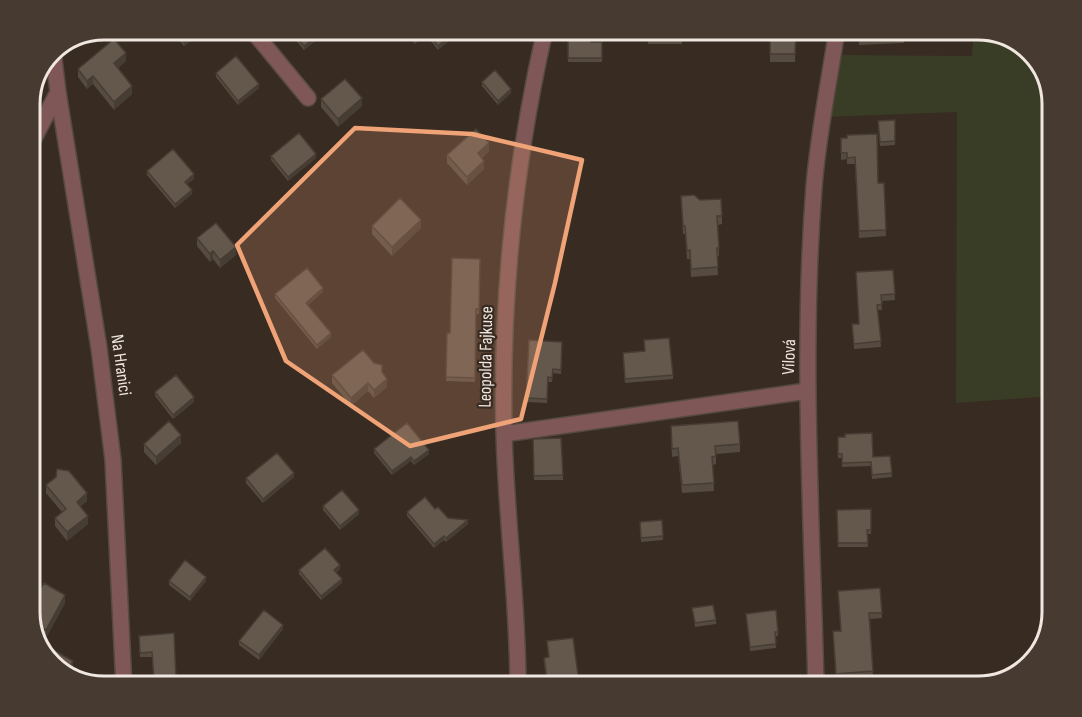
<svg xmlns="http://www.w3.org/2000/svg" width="1082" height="717" font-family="'Sofia Sans Condensed',sans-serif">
<rect width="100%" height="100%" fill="#382b22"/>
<!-- green -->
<path fill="#3a3d25" d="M974 30 1019 42 1042 67 1052 100V396L956 403 957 112 823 117 833 55 972 56Z"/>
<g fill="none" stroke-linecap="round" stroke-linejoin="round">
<!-- minor casing -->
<g stroke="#554941" stroke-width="18">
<path id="minor" d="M252 30 308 98
M53 51 58 92 99 348 113 460 124 687
M30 146 58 92
M504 434 807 391
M518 687C518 602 506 517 504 432 501 297 515 162 545 30
M816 687C812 521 801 354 814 187 818 135 829 82 837 30"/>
</g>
<!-- minor -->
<use href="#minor" stroke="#805757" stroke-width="15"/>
</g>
<!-- wall -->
<path fill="#564b40" d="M171 30H204L184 46Z
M273 30H325V33L304 50 288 31 280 38Z
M404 30H458V33L438 50 426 35 415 44Z
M568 30 591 42H602V62H568Z
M648 30H682V44H648Z
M770 30H796L795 62H770Z
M859 30H904V43L859 45Z
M126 61 118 68 132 94 114 110 93 84 87 89 78 77V69Z
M216 73 259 88 238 105 216 77Z
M482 82 511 93 498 105 482 86Z
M321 99 362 106 338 127 321 107Z
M895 120V145L880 146 878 121Z
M841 138 878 183H884L886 236 859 238 855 164H847V159L841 160Z
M489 151 482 158 484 169 467 185 447 163V155Z
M271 156 316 158 288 181 271 160Z
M147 171 194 179 187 184 192 194 175 208 147 175Z
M681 196 700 200 722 216V224L718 225 719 248V256H717L718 275 691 277 690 259H687L685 234H683Z
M372 226 421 228 392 256 372 234Z
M197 238 236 255 220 268 213 259 210 262 197 246Z
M480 259 479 314H476L475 382 446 381 447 333H450Z
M893 270 895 300 881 301 882 310H878L881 347 854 349 852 324H858Z
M323 292 308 305 331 337 317 349 275 298V294Z
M529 340 562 342 561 374 553 373 552 382H548L547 403 526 402Z
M644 351 673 375V379L625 383 623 357Z
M382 373 387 387 374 398 368 391 351 406 332 383V375Z
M155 392 194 402 173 419 155 396Z
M671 426 740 444V452L716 454V464L713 465 714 491 682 493 678 456 672 457Z
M838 437H845L873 457 890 456 892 477 872 479 871 466 842 467V458H838Z
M561 438 563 480H534L533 439Z
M181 443 156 465 144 452V444Z
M374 449 429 454 414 465 411 461 392 475 374 453Z
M294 477 263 503 246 483V478Z
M46 485 87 501 80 507 88 524 67 541 55 526V518L62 512 46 493Z
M323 506 359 514 340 530 323 510Z
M435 509 448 518 468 524 446 542 444 540 434 548 407 516V512Z
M871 509V534H867L868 547H838L837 510Z
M662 520 663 540 641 542 640 522Z
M340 569 336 573 342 583 321 600 299 574V570Z
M169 581H206L190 601 169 585Z
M880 588 882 618 870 619 873 677 836 679 833 631H841Z
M65 603 46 638 34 631 30 617Z
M692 608 716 620V624L695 627Z
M746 614 778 632V636H775L776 648 750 651Z
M283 629 259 660 239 645V641Z
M139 636 176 681 165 684 154 683 152 657H140Z
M547 641 579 682V686L547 687 544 662V658L548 657Z"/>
<!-- shaded-wall -->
<path fill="#463d34" d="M199 30H204L184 46V42Z
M284 30H288V31L280 38V34Z
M324 30H325V33L304 50V46Z
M457 30H458V33L438 50V46Z
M426 31V35L415 44V39Z
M126 53V61L114 71V63Z
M93 76V84L87 89V81Z
M259 84V88L238 105V101Z
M132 86V94L114 110V102Z
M511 89V93L498 105V101Z
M362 98V106L338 127V119Z
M489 143V151L478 161V153Z
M316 154V158L288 181V177Z
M484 161V169L467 185V177Z
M194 174V179L185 186V182Z
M192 190V194L175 208V204Z
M421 220V228L392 256V247Z
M236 247V255L220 268V260Z
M213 251V259L210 262V254Z
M323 288V292L306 307V303Z
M331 333V337L317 349V345Z
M387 379V387L374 398V390Z
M368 383V391L351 406V398Z
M194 397V402L173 419V415Z
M181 435V443L156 465V457Z
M429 450V454L414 465V461Z
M411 457V461L392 475V471Z
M294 473V477L263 503V499Z
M87 493V501L77 510V502Z
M359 510V514L340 530V526Z
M88 516V524L67 541V532Z
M468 520V524L446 542V538Z
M444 536V540L434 548V544Z
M340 565V569L334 574V570Z
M206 577V581L190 601V597Z
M342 579V583L321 600V596Z
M65 595V603L46 638V630Z
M283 625V629L259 660V655Z
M73 661V669L69 676 65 675Z
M176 677V681L165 684V680Z"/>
<!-- building -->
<path fill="#64574b" stroke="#463d34" stroke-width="1.5" d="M174 30H199L184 42Z
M277 30H284L280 34Z
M291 30H324L304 46Z
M407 30H457L438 46 426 31 415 39Z
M568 30H591V42H602V58H568Z
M648 30H682V36H648Z
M770 30H796L795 54H770Z
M859 30H904V35L859 37Z
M114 39 126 53 114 63 132 86 114 102 93 76 87 81 78 69Z
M236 56 259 84 238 101 216 73Z
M495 70 511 89 498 101 482 82Z
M345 79 362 98 338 119 321 99Z
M895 120V141L880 142 878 121Z
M476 129 489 143 478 153 484 161 467 177 447 155Z
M299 133 316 154 288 177 271 156Z
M877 134 878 183H884L886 230 859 231 855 157 847 158V153H841V138H847V135Z
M173 149 194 174 185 182 192 190 175 204 147 171Z
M694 195 700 200 721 199 722 216H717L719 248H717L718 267 691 269 690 250 687 251 685 226H683L681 196Z
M400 198 421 220 392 247 372 226Z
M216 223 236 247 220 260 213 251 210 254 197 238Z
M452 258 480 259 479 309H476L475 378 446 377 447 333H450Z
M307 268 323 288 306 303 331 333 317 345 275 294Z
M893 270 895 294 881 295 882 304 877 305 881 341 854 344 852 324H859L856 272Z
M669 338 673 375 625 379 623 353 645 351 644 340Z
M529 340 562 342 561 370 553 369 552 378 548 377 547 399 526 398Z
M363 350 374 363 382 365V372L387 379 374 390 368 383 351 398 332 375Z
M176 375 194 397 173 415 155 392Z
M169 421 181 435 156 457 144 444Z
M738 421 740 444 715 446 716 456 712 457 714 483 682 485 678 448 672 449 671 426Z
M407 423 429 450 414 461 411 457 392 471 374 449Z
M872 433 873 457 890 456 892 473 872 475 871 462 842 463V454H838V437H845V434Z
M561 438 563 475 534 476 533 439Z
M277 453 294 473 263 499 246 478Z
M57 469 69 471 87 493 77 502 88 516 67 532 55 518 66 509 46 485 56 477Z
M342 490 359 510 340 526 323 506Z
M425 497 435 509 438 507 448 518 468 520 446 538 444 536 434 544 407 512Z
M871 509V530H867L868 543H838L837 510Z
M662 520 663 536 641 538 640 522Z
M325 548 340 565 334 570 342 579 321 596 299 570Z
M185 560 206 577 190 597 169 581Z
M44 583 65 595 46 630 31 622 30 617V606Z
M880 588 882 613H869L873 671 836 674 833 631H841L838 591Z
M713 605 716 620 695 623 692 608Z
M264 610 283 625 259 655 239 641Z
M776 610 778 632H775L776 644 750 647 746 614Z
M174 633 176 677 165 680 154 679 152 652 140 653 139 636Z
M573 638 579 682 548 686 544 658 549 657 547 641Z
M41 643 73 661 65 675H63L40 650 39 647Z"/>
<!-- marked area -->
<path fill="#efa377" fill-opacity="0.2" stroke="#efa377" stroke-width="4.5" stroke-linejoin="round" d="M355 128 472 134 582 160 555 283 521 419 410 446 286 361 237 245Z"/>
<g text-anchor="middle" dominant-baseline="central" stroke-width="4.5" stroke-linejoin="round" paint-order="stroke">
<!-- street labels -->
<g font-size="18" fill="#f0e7e1" stroke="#382b22">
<text transform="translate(486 357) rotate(-89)">Leopolda Fajkuse</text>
<text transform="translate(789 357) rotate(-88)">Vilová</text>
<text transform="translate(121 365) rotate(82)">Na Hranici</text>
</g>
</g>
<!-- crop -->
<path d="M0 0H1082V717H0ZM104 40H978A64 64 0 0 1 1042 104V612A64 64 0 0 1 978 676H104A64 64 0 0 1 40 612V104A64 64 0 0 1 104 40Z" fill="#473a31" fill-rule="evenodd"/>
<path fill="none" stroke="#f0e7e1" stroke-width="3" d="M104 40H978A64 64 0 0 1 1042 104V612A64 64 0 0 1 978 676H104A64 64 0 0 1 40 612V104A64 64 0 0 1 104 40Z"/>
</svg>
